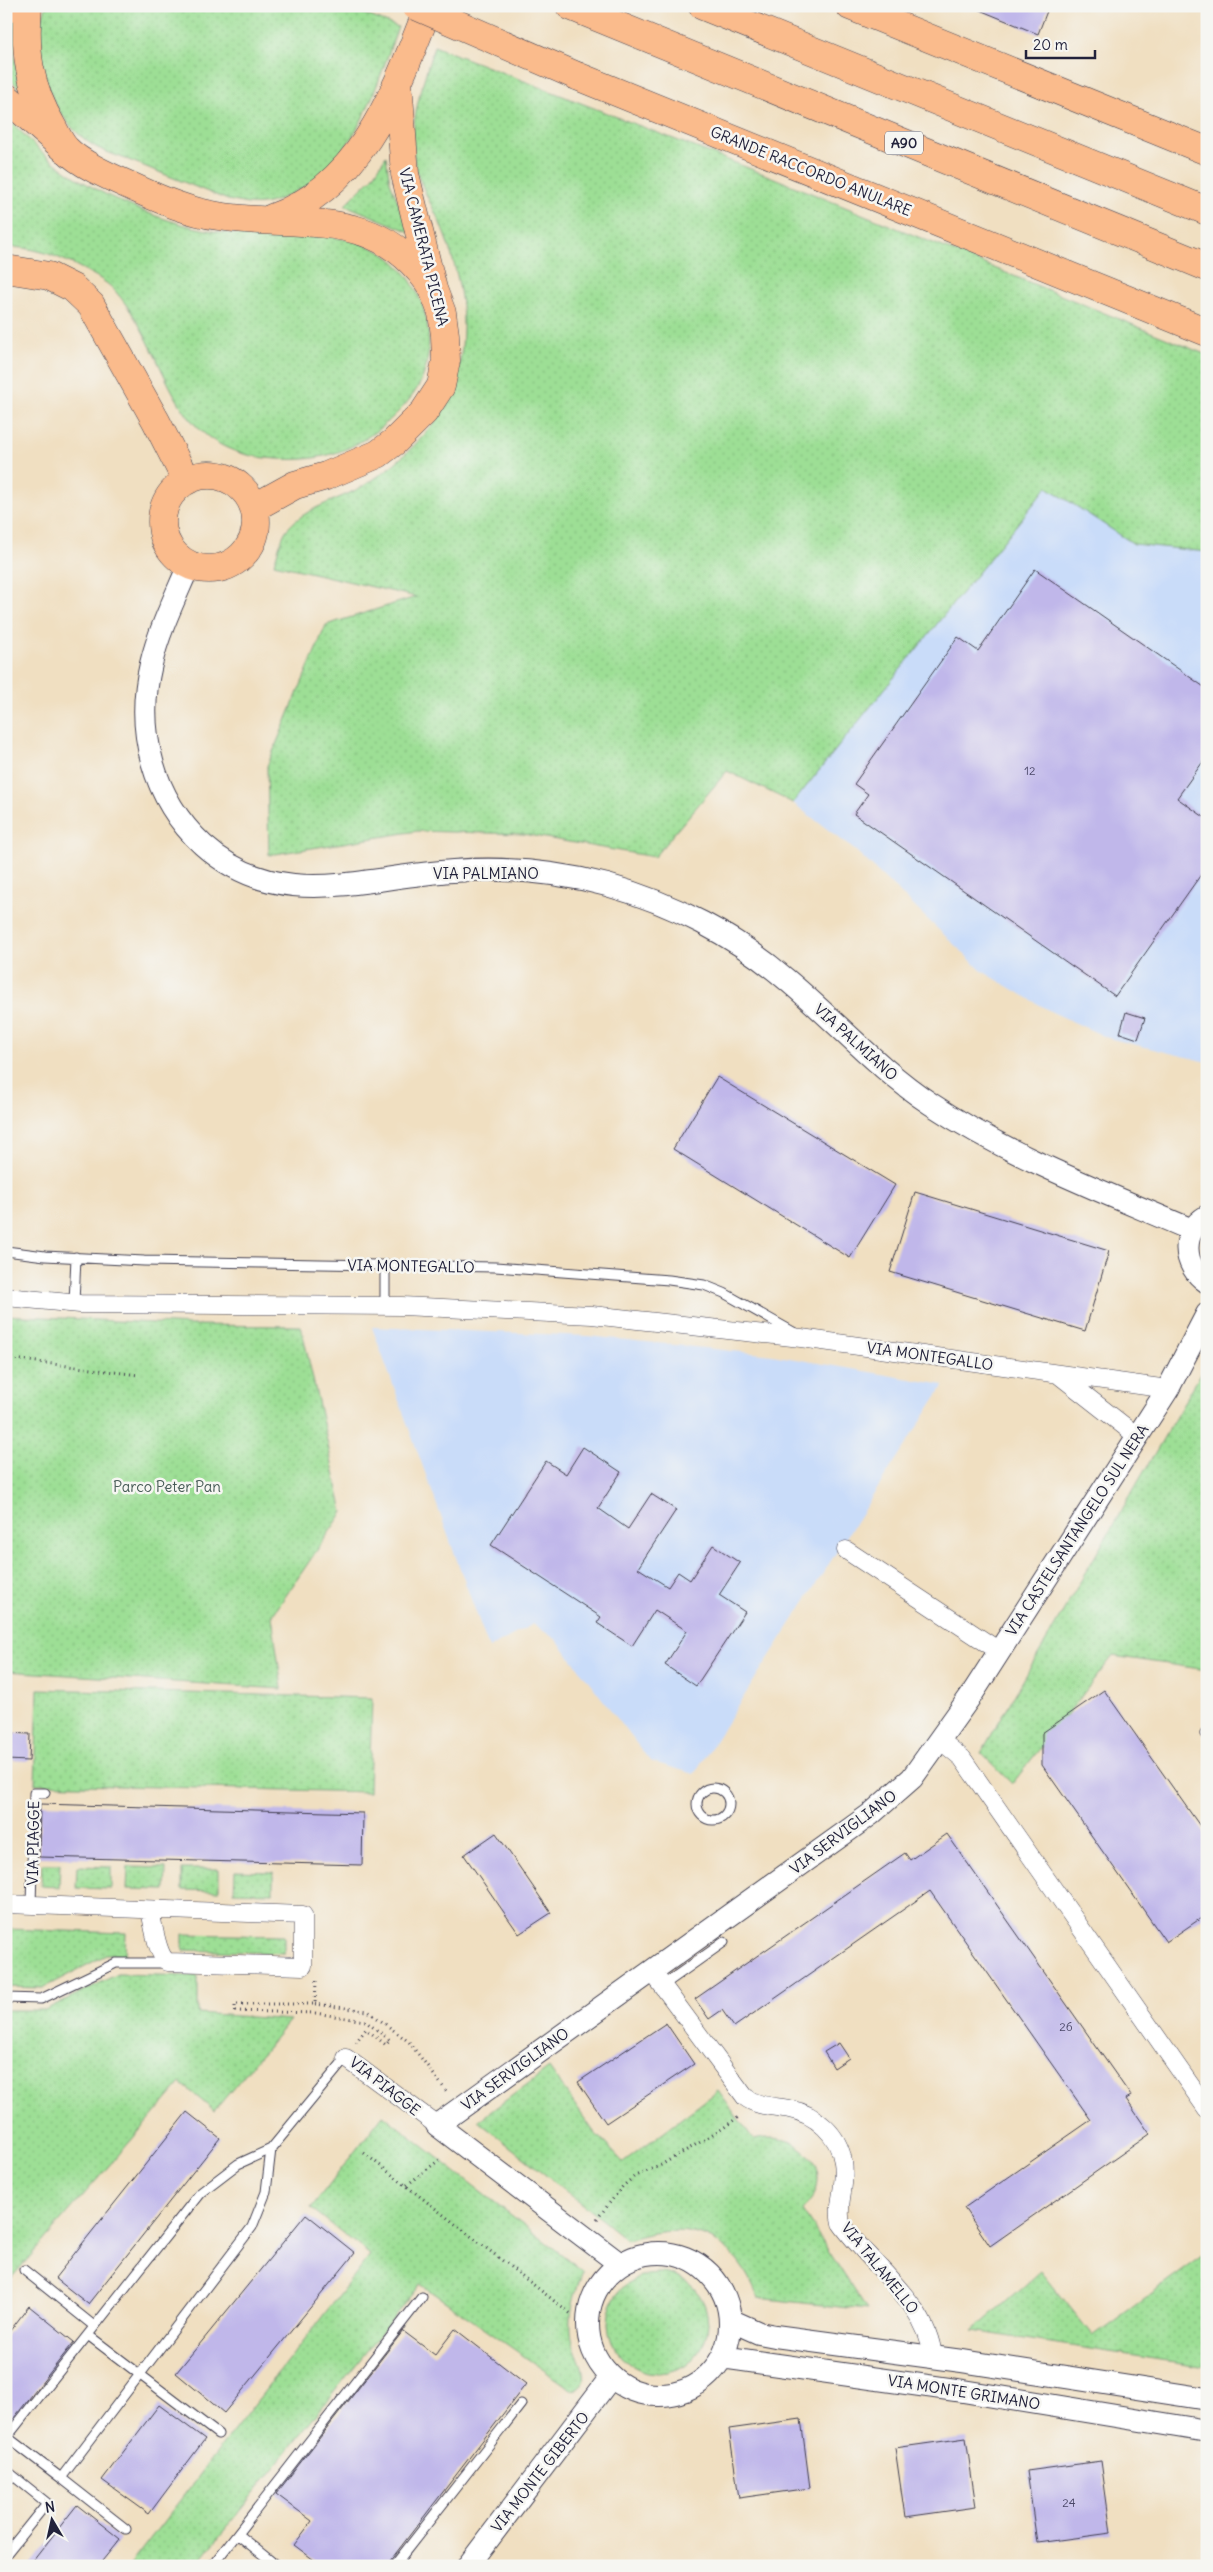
<svg xmlns="http://www.w3.org/2000/svg" width="1213" height="2572" font-family="Delius,sans-serif">
<defs>
<pattern id="grass-dots" width="8" height="8" patternUnits="userSpaceOnUse" patternTransform="scale(1.25)"><rect width="8" height="8" fill="#9ddf95"/><path d="M2 2h.1M6 6h.1" fill="none" stroke="#87bf81" stroke-width="1.8" stroke-linecap="round"/></pattern>
</defs>
<rect width="100%" height="100%" fill="#f6f6f2"/>
<filter id="ink" filterUnits="userSpaceOnUse"><feTurbulence type="fractalNoise" baseFrequency=".02" numOctaves="2"/><feDisplacementMap in="SourceGraphic" scale="10" xChannelSelector="R" yChannelSelector="G"/><feConvolveMatrix kernelMatrix="1 2 1 2 8 2 1 2 1" color-interpolation-filters="sRGB"/></filter>
<filter id="wash" filterUnits="userSpaceOnUse"><feTurbulence type="fractalNoise" baseFrequency=".0096" numOctaves="4" result="noise"/><feDisplacementMap in="SourceGraphic" scale="20" xChannelSelector="R" yChannelSelector="G"/><feGaussianBlur stdDeviation="1.12" result="paint"/><feColorMatrix in="noise" values="0 0 0 0 0 0 0 0 0 0 0 0 0 0 0 0 0 1.4 0 .05"/><feComposite in="paint" operator="in"/></filter>
<g filter="url(#wash)">
<rect width="100%" height="100%" fill="#f0dfc1"/>
<!-- built -->
<path fill="#c9dcf9" d="M1047 487 1134 544 1207 552V1062L1108 1038 1050 1011 982 971 856 851 793 803Z
M372 1327 588 1336 772 1355 944 1385 694 1774 650 1761 557 1640 533 1624 489 1648Z"/>
<!-- grass -->
<path fill="url(#grass-dots)" stroke="#608068" d="M46 6H344L398 27C375 90 356 163 291 194 281 198 273 203 262 204 251 206 239 202 228 200 198 188 169 176 139 164 125 158 109 154 96 147 49 119 29 57 46 6Z
M19 14 14 53 21 90 6 75V23Z
M434 46 774 178 1207 355V552L1134 544 1047 487 793 803 727 771 654 857 523 834 417 831 269 855 267 766 326 625 416 597 274 564C277 555 280 541 285 532 302 508 338 501 363 486 393 469 441 425 452 392 472 333 463 280 440 223 432 205 421 187 416 168 406 127 423 84 434 46Z
M6 117C21 131 35 147 50 159 95 195 169 227 227 233 277 239 338 226 384 254 424 279 442 344 418 387 406 408 379 431 358 443 333 457 306 461 278 459 165 454 175 360 116 292 106 280 88 272 75 265 52 254 32 247 6 247Z
M386 156 390 182 410 232 345 205 373 177Z
M6 1315 190 1325 301 1326 343 1512 272 1616 282 1689 6 1671Z
M1207 1363V1670L1113 1656 1012 1784 981 1753Z
M38 1689 372 1698 369 1792 35 1784Z
M42 1864H60L59 1887 41 1886Z
M77 1866 111 1867V1889L76 1888Z
M128 1867 166 1868 165 1890 127 1889Z
M182 1869H219V1891L182 1890Z
M235 1871 273 1872V1893L234 1892Z
M6 1929 126 1933 125 1955H106L43 1988 6 1987Z
M183 1934 284 1936V1953L183 1950Z
M118 1974 198 1976V2013L290 2020 214 2111 181 2083 6 2284V2010H45Z
M549 2068 594 2132 623 2162 718 2091 754 2140C800 2128 842 2173 802 2210L867 2310 758 2298C733 2234 690 2219 627 2240L478 2121Z
M383 2115 583 2271C574 2294 567 2319 573 2343 577 2358 587 2369 582 2384L574 2391 420 2284 196 2566H129L370 2255 311 2208Z
M1207 2253V2367L973 2331 1041 2271 1093 2336Z
M608 2323a50 50 0 1 1 100 0a50 50 0 1 1-100 0Z"/>
<g id="blocks">
<!-- building -->
<path fill="#c0b7ea" d="M970 6H1049L1038 34Z
M1035 569 1207 689V756L1177 798 1207 819V866L1115 996 854 814 868 794 854 784 958 637 978 651Z
M1126 1012 1145 1018 1138 1039 1120 1033Z
M717 1077 895 1185 850 1258 673 1149Z
M915 1192 1109 1251 1085 1331 890 1272Z
M583 1447 621 1472 598 1508 628 1529 651 1494 676 1510 638 1568 668 1587 678 1572 690 1580 713 1545 740 1563 719 1595 745 1612 696 1686 665 1665 687 1631 655 1610 632 1646 597 1623 601 1617 491 1545 546 1461 566 1474Z
M1104 1690 1207 1836V1914L1166 1942 1042 1765V1733Z
M6 1733 30 1734 29 1761 6 1760Z
M40 1804 363 1813 362 1865 39 1857Z
M496 1833 551 1913 519 1934 464 1855Z
M947 1834 1131 2096 1126 2099 1150 2134 990 2246 964 2208 1091 2120 930 1891 734 2027 722 2010 709 2019 695 1999 905 1853 910 1860Z
M666 2023 694 2064 606 2123 578 2082Z
M839 2043 849 2058 834 2068 824 2052Z
M187 2112 220 2138 88 2304 55 2278Z
M306 2214 355 2253 224 2413 176 2373Z
M29 2306 74 2342 6 2428V2336Z
M455 2329 526 2384 386 2566H322L294 2545 312 2521 276 2494 403 2331 435 2355Z
M159 2405 205 2439 149 2514 102 2480Z
M801 2419 810 2488 739 2498 729 2429Z
M966 2438 976 2507 905 2517 895 2448Z
M1101 2461 1111 2533 1037 2543 1027 2471Z
M77 2505 120 2539 98 2566H29Z"/>
</g>
</g>
<g filter="url(#ink)">
<use href="#blocks" fill-opacity="0" stroke="#413e4f" stroke-width="1"/>
<g fill="none" stroke-linecap="round" stroke-linejoin="round">
<!-- service casing -->
<g stroke="#413e4f" stroke-width="11">
<path id="service" d="M6 1251 45 1256 144 1261 495 1267 669 1280 704 1285 724 1293 795 1333
M385 1265V1306
M74 1303 76 1257
M1205 1734 1207 1733
M697 1804a16 16 0 1 1 32 0a16 16 0 1 1-32 0Z
M31 1905 34 1793H45
M662 1986 724 1942
M6 1998 41 1999 116 1963H167
M271 2149 266 2192 252 2227 61 2478 7 2437 200 2193 238 2164 271 2149 346 2058
M24 2270 94 2326
M88 2335 218 2434
M6 2470 47 2503 6 2554
M61 2478 126 2529
M237 2534 277 2566
M212 2566 422 2297
M394 2566 521 2404"/>
</g>
<!-- minor casing -->
<g stroke="#413e4f" stroke-width="19">
<path id="minor" d="M6 1297 80 1304 402 1306 592 1315 801 1338 1168 1389
M1059 1375 1137 1436
M846 1550 999 1651
M940 1740 962 1758 1207 2109
M6 1904 303 1915V1966L168 1962C157 1956 153 1923 150 1910
M651 1970 745 2097C758 2107 774 2106 789 2109 816 2114 839 2135 843 2162 847 2185 836 2205 841 2223 870 2265 928 2303 933 2357
M346 2058 437 2125"/>
</g>
<!-- tertiary casing -->
<g stroke="#413e4f" stroke-width="24">
<path id="tertiary" d="M189 565C175 598 159 630 151 664 135 730 153 799 203 845 280 914 364 876 453 871 505 867 557 872 607 885 672 903 736 936 787 980 836 1021 878 1069 931 1104 1011 1157 1104 1192 1192 1230
M1207 1216C1180 1232 1182 1265 1207 1282
M588 2324a71 71 0 1 1 142 0a71 71 0 1 1-142 0Z
M620 2264 437 2125 871 1814 912 1778 972 1694 1168 1389 1207 1314
M730 2320 759 2333 775 2336 962 2361 1207 2399
M722 2357 963 2391 1207 2431
M468 2566 611 2377"/>
</g>
<!-- primary casing -->
<g stroke="#413e4f" stroke-width="29">
<path id="primary" d="M28 6C24 51 29 87 52 126 56 133 60 143 66 149 81 165 115 179 135 188 161 200 189 212 218 216 301 229 379 204 433 289
M272 218C364 185 396 89 429 6
M6 269 49 276 73 288 91 305 156 421 186 480
M162 522a47 47 0 1 1 94 0a47 47 0 1 1-94 0Z
M255 507 295 485 326 476 378 454 394 442 424 412 441 386 446 361 445 335 442 313 433 289 405 174 398 82"/>
</g>
<!-- motorway casing -->
<g stroke="#413e4f" stroke-width="29">
<path id="motorway" d="M570 6 1207 267
M703 6 1207 211
M850 6 1207 151
M6 8 8 6
M577 76 1207 332
M6 97 65 149"/>
</g>
<!-- path -->
<path stroke="#413e4f" stroke-width="3" stroke-dasharray="1 4" stroke-linecap="butt" d="M6 1358 138 1375
M316 1981 315 2004H235V2011L315 2013 365 2021 390 2040 386 2045 366 2029 356 2042
M315 2004 368 2011 409 2042 447 2092
M364 2153 571 2314
M407 2185 439 2160
M597 2219 623 2186 635 2176 661 2165 716 2133 740 2116"/>
<!-- service -->
<use href="#service" stroke="#fff" stroke-width="9"/>
<!-- minor -->
<use href="#minor" stroke="#fff" stroke-width="18"/>
<!-- tertiary -->
<use href="#tertiary" stroke="#fff" stroke-width="22"/>
<!-- primary -->
<use href="#primary" stroke="#fabb8c" stroke-width="28"/>
<!-- motorway -->
<use href="#motorway" stroke="#fabb8c" stroke-width="28"/>
<!-- motorway-bridge casing -->
<g stroke="#413e4f" stroke-width="29" stroke-linecap="butt">
<path id="motorway-bridge" d="M416 6 577 76"/>
</g>
<!-- motorway-bridge -->
<use href="#motorway-bridge" stroke="#fabb8c" stroke-width="28"/>
</g>
</g>
<g text-anchor="middle" dominant-baseline="central" stroke-width="5" stroke-linejoin="round" paint-order="stroke">
<!-- number labels -->
<g font-size="12" fill="#4a4767">
<text x="1030" y="770">12</text>
<text x="1066" y="2026">26</text>
<text x="1069" y="2502">24</text>
</g>
<!-- shield labels -->
<rect fill="#f6f6f2" stroke="#626272" stroke-width="1" x="885" y="131.5" width="38" height="23" rx="4"/>
<g font-size="14" font-weight="bold" fill="#22223b">
<text x="904" y="143">A90</text>
</g>
<!-- street labels -->
<g font-size="15" fill="#22223b" stroke="#f6f6f2">
<text transform="translate(811 171) rotate(22)">GRANDE RACCORDO ANULARE</text>
<text transform="translate(424 247) rotate(76)">VIA CAMERATA PICENA</text>
<text x="486" y="873">VIA PALMIANO</text>
<text transform="translate(856 1042) rotate(42)">VIA PALMIANO</text>
<text transform="translate(411 1266) rotate(1)">VIA MONTEGALLO</text>
<text transform="translate(930 1356) rotate(8)">VIA MONTEGALLO</text>
<text transform="translate(1077 1530) rotate(-57)">VIA CASTELSANTANGELO SUL NERA</text>
<text transform="translate(843 1832) rotate(-37)">VIA SERVIGLIANO</text>
<text transform="translate(33 1843) rotate(-89)">VIA PIAGGE</text>
<text transform="translate(515 2069) rotate(-36)">VIA SERVIGLIANO</text>
<text transform="translate(385 2086) rotate(38)">VIA PIAGGE</text>
<text transform="translate(880 2268) rotate(51)">VIA TALAMELLO</text>
<text transform="translate(964 2392) rotate(9)">VIA MONTE GRIMANO</text>
<text transform="translate(540 2472) rotate(-52)">VIA MONTE GIBERTO</text>
</g>
<!-- park labels -->
<g font-size="15" fill="#475b56" stroke="#f6f6f2">
<text x="167" y="1486">Parco Peter Pan</text>
</g>
</g>
<!-- margin -->
<rect width="1213" height="2572" fill="none" stroke="#f6f6f2" stroke-width="25"/>
<!-- north arrow -->
<g transform="translate(52 2520) rotate(351)" stroke="#f6f6f2" stroke-width="4" paint-order="stroke">
<path d="M0-4L9 19L0 12L-9 19Z" fill="#22223b"/>
<text y="-8" font-size="14" font-weight="bold" text-anchor="middle" fill="#22223b">N</text>
</g>
<!-- scale -->
<path d="M1026 50v8h69v-8" fill="none" stroke="#22223b" stroke-width="2.5"/>
<text x="1033" y="50" font-size="15" fill="#22223b" stroke="#f6f6f2" stroke-width="4" paint-order="stroke">20 m</text>
</svg>
